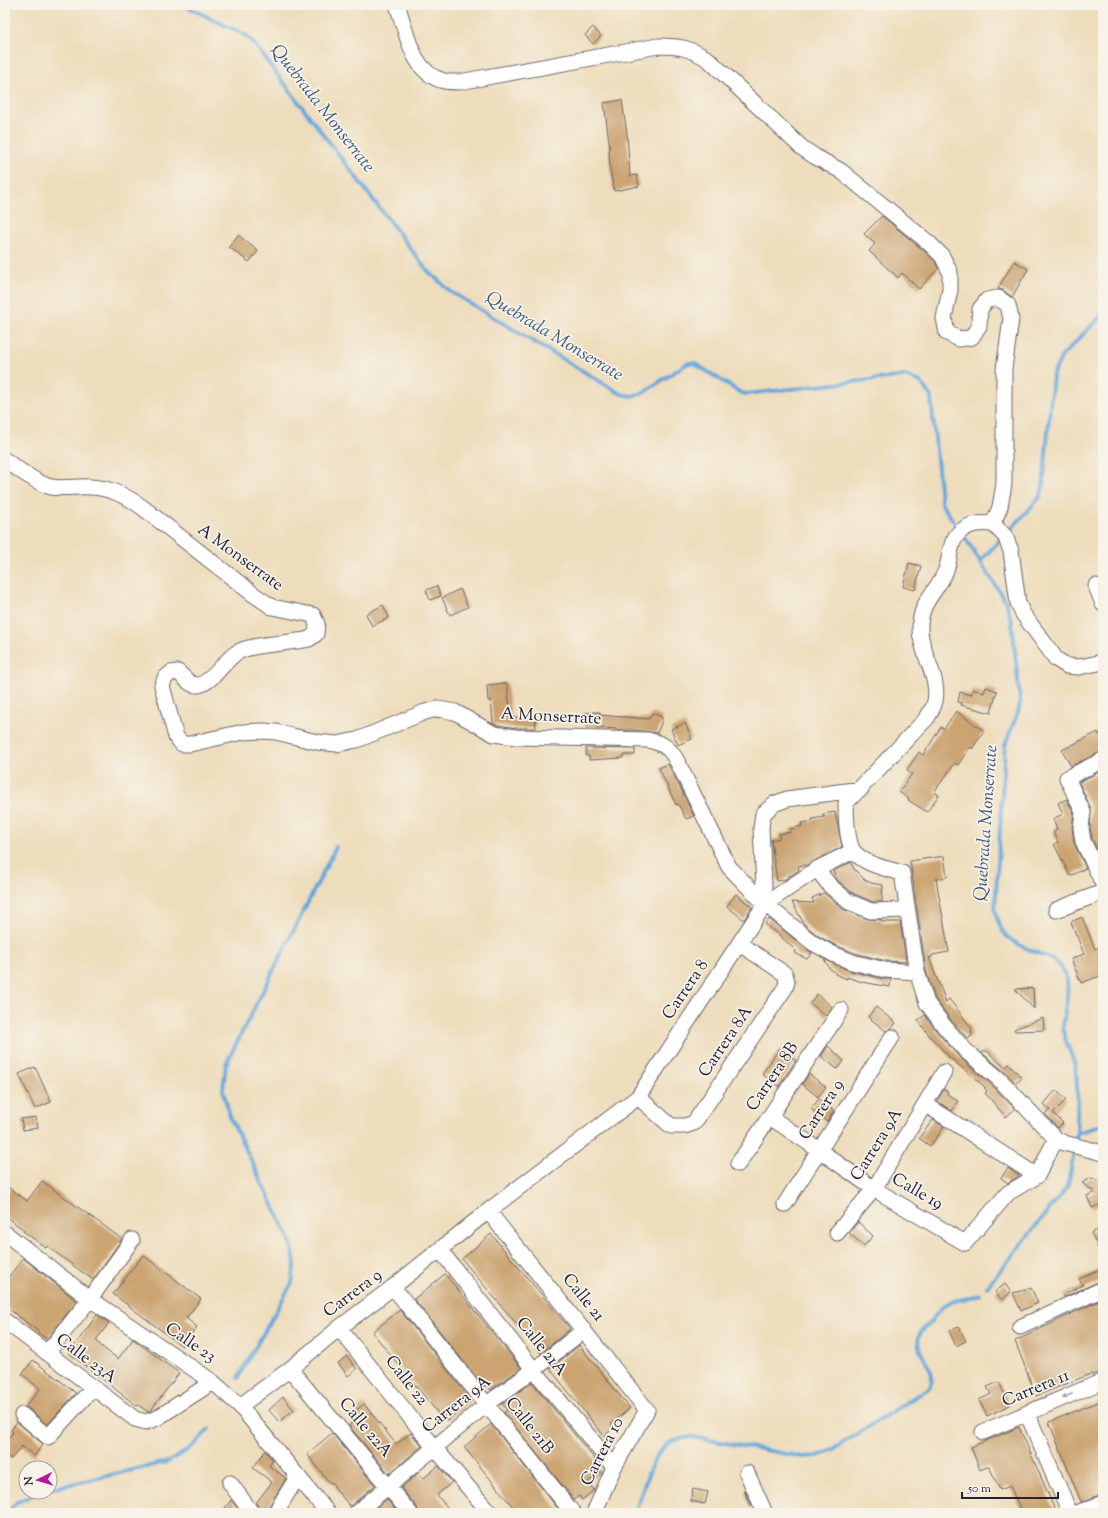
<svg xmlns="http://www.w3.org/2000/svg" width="1108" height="1518" font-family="'Sorts Mill Goudy',serif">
<rect width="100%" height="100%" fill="#f7f3e8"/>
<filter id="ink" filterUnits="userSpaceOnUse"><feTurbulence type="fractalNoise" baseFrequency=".025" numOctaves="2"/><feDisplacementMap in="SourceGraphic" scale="8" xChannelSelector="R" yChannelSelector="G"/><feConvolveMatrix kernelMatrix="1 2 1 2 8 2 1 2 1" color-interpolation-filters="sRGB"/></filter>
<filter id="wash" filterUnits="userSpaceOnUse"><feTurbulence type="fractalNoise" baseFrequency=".012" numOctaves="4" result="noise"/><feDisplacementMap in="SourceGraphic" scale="16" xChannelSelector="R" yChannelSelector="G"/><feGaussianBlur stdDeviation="0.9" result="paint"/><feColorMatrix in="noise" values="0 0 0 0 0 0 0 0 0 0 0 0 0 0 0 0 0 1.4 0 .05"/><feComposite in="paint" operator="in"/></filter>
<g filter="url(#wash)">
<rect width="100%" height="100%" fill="#eeddbc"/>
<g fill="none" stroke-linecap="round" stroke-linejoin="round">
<!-- stream -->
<path stroke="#66a8db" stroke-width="4" d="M183 5 245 35 251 40 427 270 451 292 621 394 631 396 641 394 688 363H694L741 393 746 394 905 376 921 382 931 397 941 500 943 506 957 526
M1012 528 1040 497 1043 487 1053 374 1062 356 1103 314
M966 539 1006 602 1012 622 1020 701 1019 709 1005 746 995 910C1001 942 1016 943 1042 955 1049 957 1056 961 1060 966 1075 984 1063 1008 1063 1028 1064 1044 1075 1057 1076 1072 1078 1092 1077 1113 1077 1133
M981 560 1001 539
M987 1287 1068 1186 1077 1133 1103 1125
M238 1378 292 1283 295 1262 290 1240 230 1117 223 1090 226 1064 336 847
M50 1489 167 1462C187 1452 195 1445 209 1429
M7 1513 17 1502 40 1492
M635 1513C642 1495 650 1459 664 1447 672 1439 683 1438 693 1437L803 1457 818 1456 832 1450 929 1388C941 1370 913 1355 919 1336 921 1331 927 1326 930 1322 935 1317 939 1309 945 1305 955 1299 969 1299 980 1294"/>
</g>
<g id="blocks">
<!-- building -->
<path fill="#cba472" d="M593 27 601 36 593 44 585 35Z
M622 100 627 134 630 176 637 175 639 186 614 191 610 169 609 150 610 149 604 103Z
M882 216 923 250 935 261 938 269 919 289 902 273 898 278 869 251 875 244 864 234Z
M238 235 258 251 249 262 229 247Z
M1014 261 1028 269 1012 297 1003 290 998 289Z
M909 563 921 566 915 590 903 587Z
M437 586 441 596 430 600 426 590Z
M460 589 468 607 450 615 442 598Z
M383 605 389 618 372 626 366 614Z
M507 683 511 718 535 717 536 728H517L497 725 493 723 491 700 488 701 487 685Z
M986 687 997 691 991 713 961 705 962 703 958 702 960 692 971 695 973 689 984 693Z
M956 711 984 731 972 749 970 747 958 765 955 763 934 792 939 795 927 812 908 800 909 799 899 792 912 774 907 770 919 752 923 755 941 727 944 729Z
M600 712V715L649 719 652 713 662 717V721L657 733 635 730H617V729L597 728V730H587V724H585L584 713Z
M685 723 692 739 678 745 671 729Z
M1098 732 1099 735 1103 733V751L1071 766 1062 750Z
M586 748 635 749V755H623V758L589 760V756H586Z
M668 764 694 816 686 819 678 804 676 805 659 768Z
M1103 770V860H1102L1092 838 1090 828 1091 809 1079 782Z
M1067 799 1074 813 1072 827 1074 843 1086 868 1070 876 1054 844 1058 842 1053 832 1057 829 1053 819 1063 814 1058 803Z
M835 812 842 847 807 865 798 866 799 870 792 875 788 876V877L786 879 777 881 771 840 780 838 779 834 791 832 790 829 802 826 801 823 813 821 812 819 824 817 823 814Z
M944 856 947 877 936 879 949 952 932 955V957L929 958 946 1002 949 999 971 1027 972 1035 968 1039 951 1020 935 999 926 970 910 861Z
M851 862 854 869 865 880 871 883 883 885 882 902H873L854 894 837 880 833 871Z
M824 893 843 909 868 919 882 920V922H900L906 962 886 961 855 953 837 946 818 936 804 924 792 902 814 903 812 898Z
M736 894 752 907 744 920 727 906Z
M1082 917 1095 949 1103 946V975L1081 983 1071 959 1084 954 1071 922Z
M769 919 812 953 807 959 795 953 796 951 774 930 773 931 765 924Z
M824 959 850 971 883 979H891L890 987 862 982 847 977V979L835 974V972L830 969Z
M1033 988 1034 1009 1015 989Z
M817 994 832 1007 826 1016 810 1003Z
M876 1007 896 1023 892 1028 886 1031 868 1017Z
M925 1015 937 1032 959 1057 993 1086 1012 1106 1015 1109 1006 1117 985 1093 987 1091 984 1088 985 1087 949 1057 928 1034 918 1020Z
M1043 1018 1044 1030 1015 1031 1014 1029Z
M828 1046 844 1061 837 1069 821 1056Z
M779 1049 796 1060 779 1086 762 1074Z
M983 1051H987L1005 1068 1009 1064 1022 1078 1016 1083 1005 1072 982 1053Z
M35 1067 51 1102 35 1109 19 1074Z
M809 1074 826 1087 818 1097 802 1084Z
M944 1089 948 1092 947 1094 958 1101 952 1111 937 1101Z
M1056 1090 1066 1100 1053 1113 1063 1123 1058 1128 1045 1114 1050 1110 1044 1104Z
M819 1099 834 1111 827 1122 811 1109Z
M36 1117 38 1128 23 1130 21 1119Z
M933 1120 944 1127 930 1146 919 1138Z
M1008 1168 1019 1176 1008 1183 1001 1178Z
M1090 1178 1103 1181V1203L1092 1208 1087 1196 1095 1192 1082 1183Z
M42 1181 122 1239 93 1280 47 1246 46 1248 23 1231 24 1230 5 1216V1185L27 1201Z
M858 1222 873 1236 864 1246 849 1233Z
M1103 1228V1258L1091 1233Z
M491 1234 570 1329 541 1353 462 1259Z
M143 1255 201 1299 186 1318 197 1327 182 1346 113 1294Z
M23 1258 77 1301 47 1339 38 1333 39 1332 5 1306V1282Z
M1103 1268V1280L1064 1297 1063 1295 1083 1285 1079 1279Z
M445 1274 521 1368 491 1390 486 1385 483 1386 414 1299Z
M1005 1284 1011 1292 1002 1300 995 1292Z
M1031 1288 1038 1303 1021 1311 1013 1293Z
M1103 1299V1371L1092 1375 1091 1374 1036 1396 1015 1341Z
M400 1310 471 1400 447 1420 444 1416 442 1418 372 1332Z
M97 1315 109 1323 96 1340 102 1347 118 1359 133 1339 179 1373 151 1410 148 1412 138 1405 137 1406 69 1353Z
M959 1327 966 1341 956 1346 949 1331Z
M579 1345 630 1408 611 1424 614 1428 604 1436 550 1369Z
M347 1356 357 1369 348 1376 338 1363Z
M33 1360 76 1393 47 1425 26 1406 40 1389 22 1374Z
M532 1382 600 1466 598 1468 601 1472 588 1482 594 1490 582 1500 579 1496 574 1500 504 1413 507 1410 502 1404Z
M999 1382 1010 1405 987 1416 979 1400 991 1394 987 1387Z
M283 1397 294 1410 279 1422 269 1410Z
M1103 1400V1494L1081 1502 1049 1422Z
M364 1404 396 1444 411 1433 422 1446 389 1474 349 1426 353 1422 349 1416Z
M17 1422 43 1444 34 1456 22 1446 11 1459 5 1455V1443L13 1432 11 1430Z
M491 1424 559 1510 556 1513H518L464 1447Z
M1019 1427 1050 1498 1056 1513H1022L1010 1486 1000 1490 989 1466 980 1470 971 1447Z
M332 1433 375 1485 350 1506 337 1491 332 1482 330 1483 307 1454Z
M265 1451 273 1460 269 1466 286 1478 265 1513H261L256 1503 272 1482 253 1468Z
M438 1466 452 1482 437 1495 447 1507 440 1513H419L417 1507 401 1488 418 1473 423 1479Z
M693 1489 708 1492 705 1504 691 1501Z
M744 1490H745L752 1507 749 1506Z
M387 1499 398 1513H370Z
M231 1500 241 1513H221L229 1503Z"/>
</g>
</g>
<g filter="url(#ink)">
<use href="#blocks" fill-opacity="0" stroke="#696368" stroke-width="1"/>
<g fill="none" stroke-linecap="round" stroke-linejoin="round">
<!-- street casing -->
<g stroke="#696368" stroke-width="17">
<path id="street" d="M397 5C407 31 411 73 444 81 449 82 454 82 459 82L658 46C681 46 689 48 708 59L801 147 814 156 841 171 929 243 942 256 950 272V290L944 318 947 333 959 339 972 337 979 326 980 309 987 300 998 298 1008 305 1011 319 1004 369V484L1000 507 993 524
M5 460C16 468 38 484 51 487 64 489 78 486 91 487 111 488 126 496 142 507L253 594 272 607 313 615 317 624 316 634 309 639C289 644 252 643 236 653 224 661 212 683 198 685 190 686 184 677 178 672L171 673 165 678 162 686 176 737 182 744H190L243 732 262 731 276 732 317 742 337 744 357 740 425 712 438 709 455 712 494 734 516 737 648 740C665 744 670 748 678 763L729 867 765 904 813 943 833 954 852 962 885 970 917 972
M1096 586 1103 604
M1103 662 1079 667 1067 666 1056 659 1023 614 1018 603 1011 551 1005 536 993 524C981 523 970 523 961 531 949 540 951 557 946 570 937 593 919 601 920 630 921 655 940 677 935 701 934 707 930 713 927 718L846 803C846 814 847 844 854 852 866 865 885 868 902 873L917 972 927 1003 944 1026 966 1051 999 1079 1056 1139 1064 1143 1103 1153
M1103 760 1067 778 1083 812 1081 828 1083 841 1103 884
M817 869 830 886 849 902 871 911 907 910
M765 904 761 828 763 814 774 804 787 799 861 789
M1056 910 1103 892
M638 1097 671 1126H685L694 1123 785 988 787 982 785 974 740 944
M925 1104 1037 1176 1056 1139
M770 1117 819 1150 874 1189 965 1243 1008 1193 1037 1176
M738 1164 841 1010
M785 1204 892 1037
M488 1211 647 1410 614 1467 594 1513
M5 1233 90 1299 213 1382 240 1406 328 1513
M837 1233 874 1189 944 1072
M440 1250 534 1370 614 1467
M393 1287 573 1513
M5 1321 135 1419 146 1422 157 1418 213 1382
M1020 1327 1103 1289
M339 1328 434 1447 490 1513
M47 1353 90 1299 132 1240
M290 1369 410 1513
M240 1406 290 1369 339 1328 393 1287 488 1211 638 1097 765 904 817 869 853 851
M1027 1413 1070 1513
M22 1415 48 1437 93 1388
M983 1432 1103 1381
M747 1473 765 1513
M230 1483 252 1513
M275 1513 298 1476
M356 1513 487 1404 534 1370 584 1330
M1077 1513 1103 1503"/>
</g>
<!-- street -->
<use href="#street" stroke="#fff" stroke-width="15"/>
</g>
<!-- one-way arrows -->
<defs><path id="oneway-solid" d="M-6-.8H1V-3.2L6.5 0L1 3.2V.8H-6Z"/></defs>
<use fill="#9c9ca7" href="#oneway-solid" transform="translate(1067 1396) rotate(158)"/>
</g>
<g text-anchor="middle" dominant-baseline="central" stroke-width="3.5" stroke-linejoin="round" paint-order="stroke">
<!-- street labels -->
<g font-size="17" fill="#22223b" stroke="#f7f3e8">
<text transform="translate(240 558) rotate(36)">A Monserrate</text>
<text transform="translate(551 717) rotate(3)">A Monserrate</text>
<text transform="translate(686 990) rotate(-56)">Carrera 8</text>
<text transform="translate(726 1042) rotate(-56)">Carrera 8A</text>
<text transform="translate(773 1077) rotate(-56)">Carrera 8B</text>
<text transform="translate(822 1110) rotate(-57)">Carrera 9</text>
<text transform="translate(877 1145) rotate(-58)">Carrera 9A</text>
<text transform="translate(917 1192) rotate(30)">Calle 19</text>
<text transform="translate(353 1294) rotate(-37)">Carrera 9</text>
<text transform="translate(583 1298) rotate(51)">Calle 21</text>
<text transform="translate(190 1343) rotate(34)">Calle 23</text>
<text transform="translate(541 1347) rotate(51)">Calle 21A</text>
<text transform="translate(86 1359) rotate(37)">Calle 23A</text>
<text transform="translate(406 1381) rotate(52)">Calle 22</text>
<text transform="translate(1036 1389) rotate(-23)">Carrera 11</text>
<text transform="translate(457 1405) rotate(-38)">Carrera 9A</text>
<text transform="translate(529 1426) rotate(52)">Calle 21B</text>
<text transform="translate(365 1428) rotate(50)">Calle 22A</text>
<text transform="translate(603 1452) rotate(-63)">Carrera 10</text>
</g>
<!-- water labels -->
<g font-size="18" font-style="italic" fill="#3d587b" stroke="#f7f3e8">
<text transform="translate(322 109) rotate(52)">Quebrada Monserrate</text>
<text transform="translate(554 337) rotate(31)">Quebrada Monserrate</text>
<text transform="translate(987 823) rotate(-86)">Quebrada Monserrate</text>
</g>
</g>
<!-- margin -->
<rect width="1108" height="1518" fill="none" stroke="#f7f3e8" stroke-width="20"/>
<!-- north arrow -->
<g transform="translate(38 1480) rotate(265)"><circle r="19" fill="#f7f3e8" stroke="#a29fa3"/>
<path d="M0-3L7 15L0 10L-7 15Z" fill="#b5179e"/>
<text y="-6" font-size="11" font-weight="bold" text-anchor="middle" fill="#22223b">N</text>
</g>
<!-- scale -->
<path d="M962 1492v6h96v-6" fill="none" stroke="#22223b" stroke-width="2"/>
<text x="968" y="1492" font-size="12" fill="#22223b" stroke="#f7f3e8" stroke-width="3" paint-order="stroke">50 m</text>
</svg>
